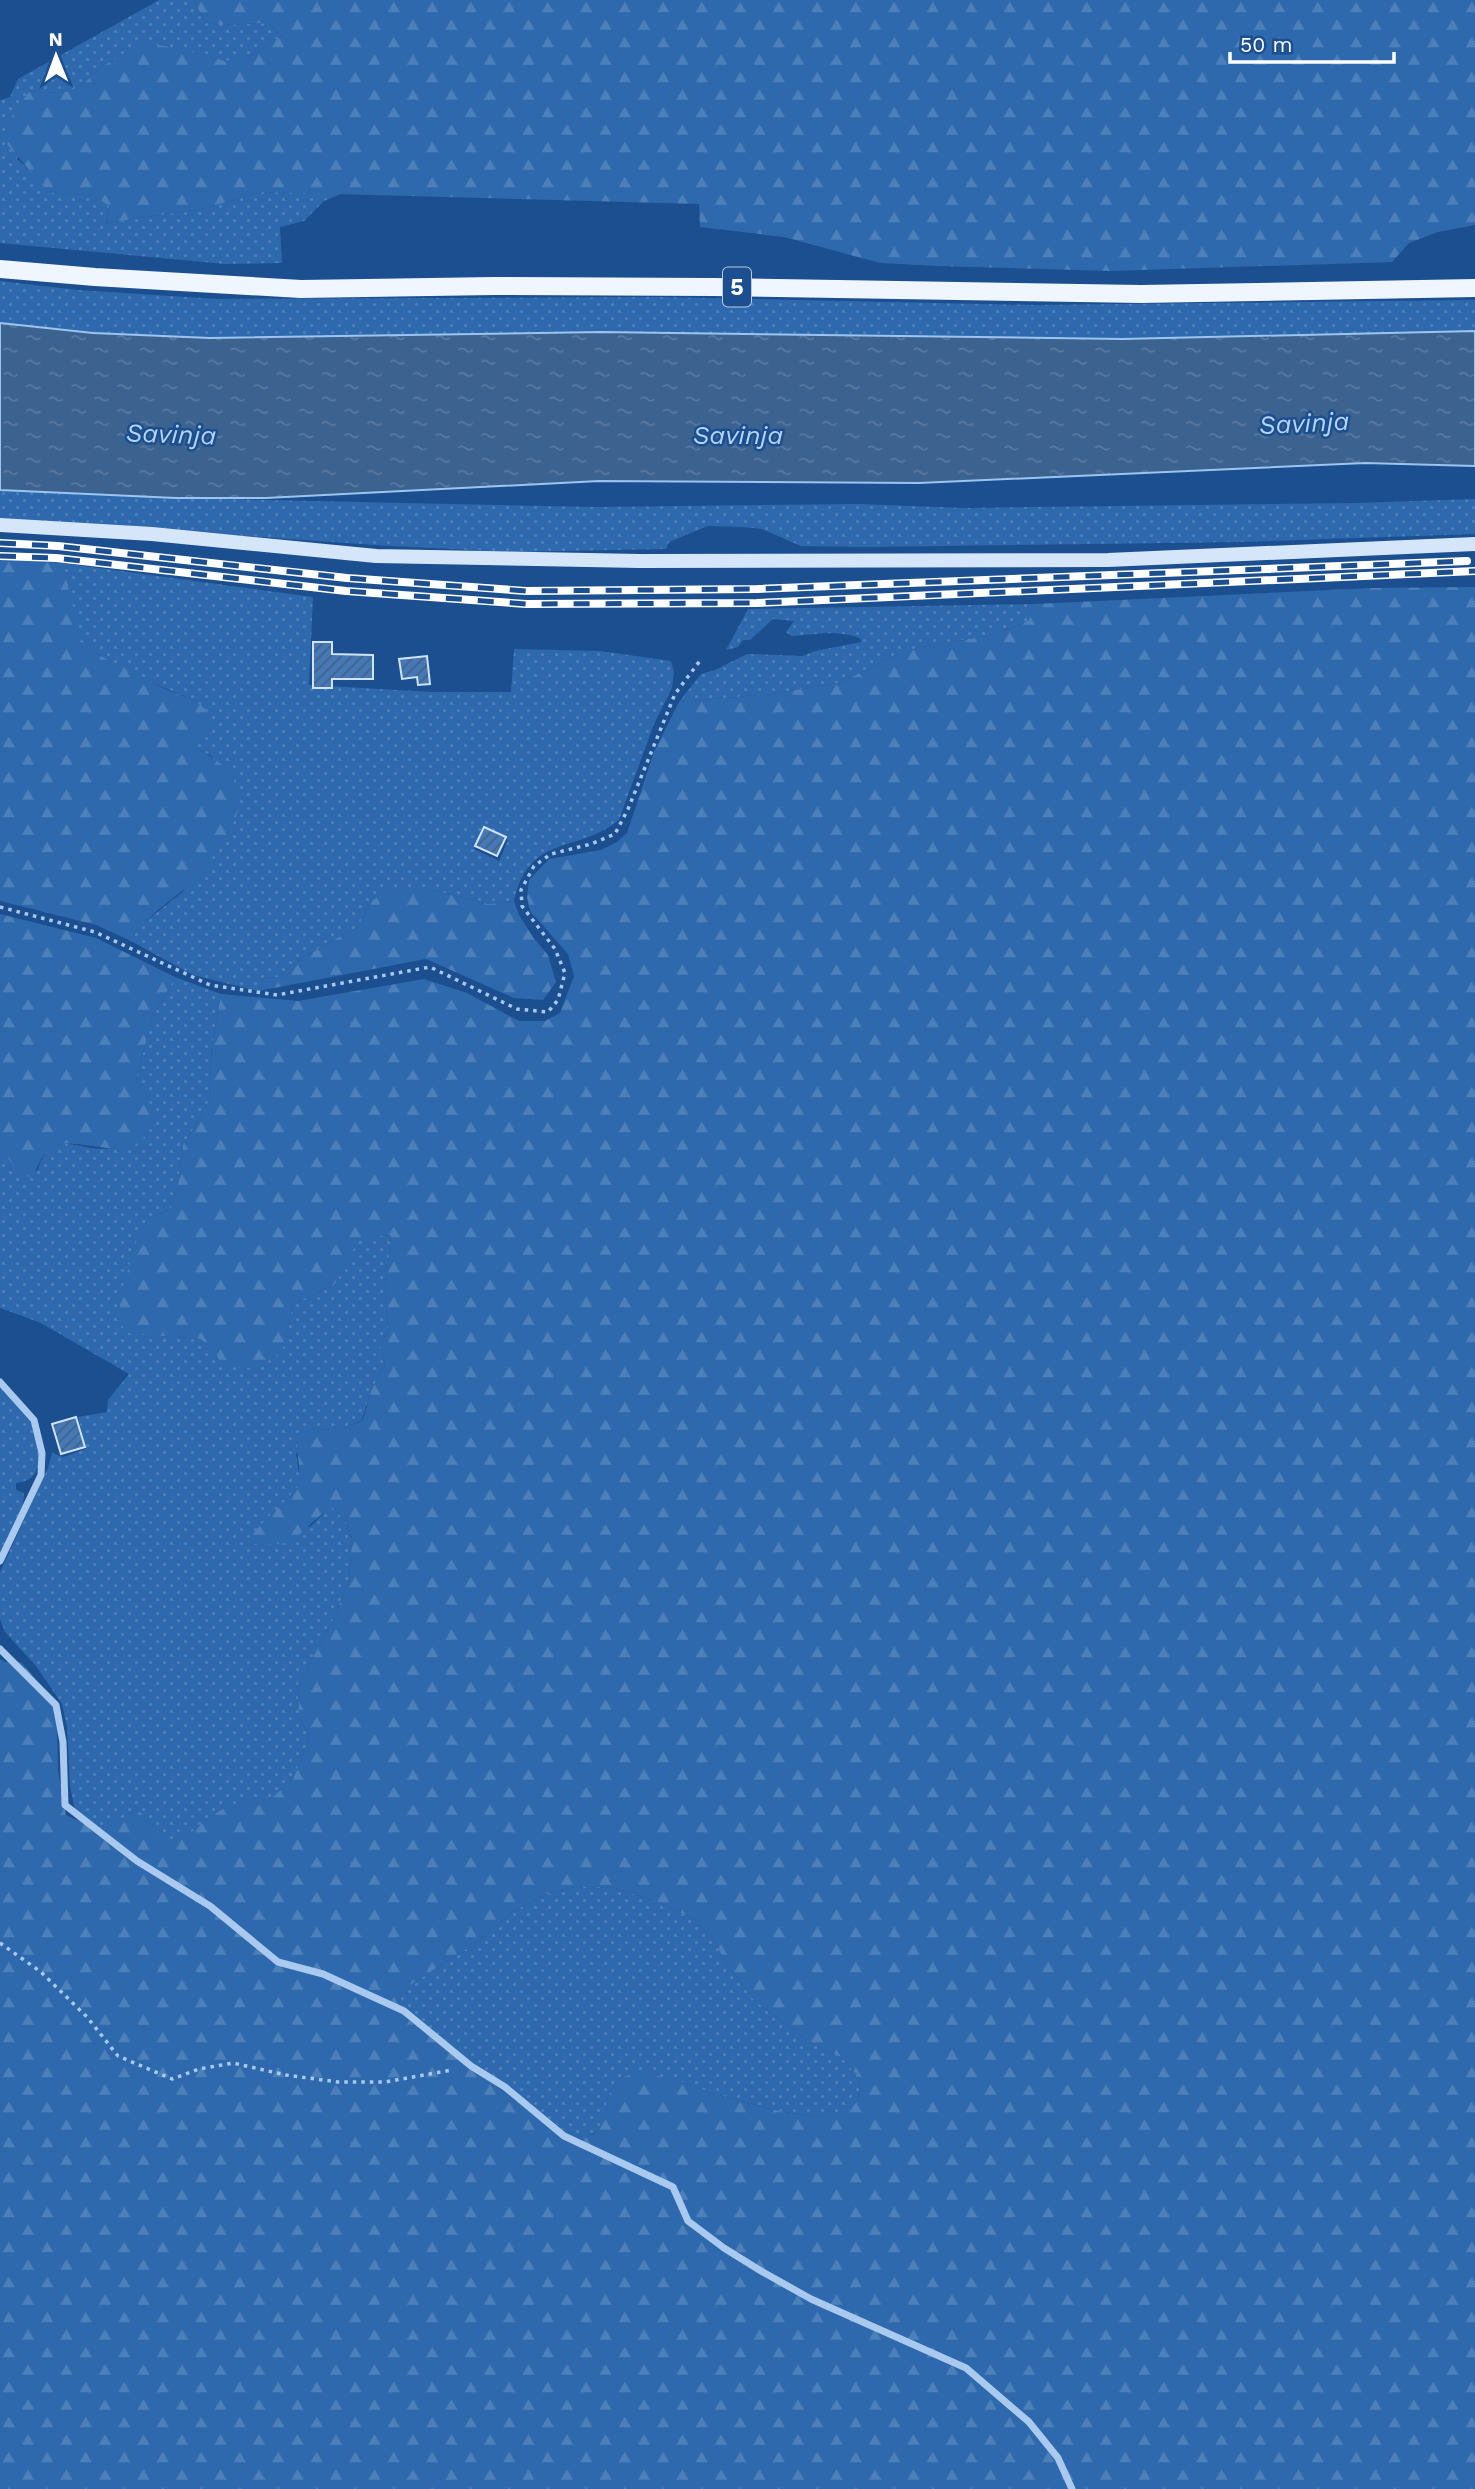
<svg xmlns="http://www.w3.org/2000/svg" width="1475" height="2489" font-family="'Work Sans',sans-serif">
<defs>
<pattern id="grass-dots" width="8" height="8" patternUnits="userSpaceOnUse" patternTransform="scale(1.75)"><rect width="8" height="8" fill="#2e69ad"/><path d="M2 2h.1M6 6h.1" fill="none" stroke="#4d80b9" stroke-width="1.8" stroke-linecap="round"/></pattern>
<pattern id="forest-firs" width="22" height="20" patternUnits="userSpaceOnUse" patternTransform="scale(1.75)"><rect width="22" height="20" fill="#2e69ad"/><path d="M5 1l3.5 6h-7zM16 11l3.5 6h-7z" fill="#4d80b9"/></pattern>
<pattern id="water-ripples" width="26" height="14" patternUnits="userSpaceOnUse" patternTransform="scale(1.75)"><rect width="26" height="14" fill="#3c6290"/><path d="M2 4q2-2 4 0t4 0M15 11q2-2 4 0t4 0" fill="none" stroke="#597aa1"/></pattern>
<pattern id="building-hatch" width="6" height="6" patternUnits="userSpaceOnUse" patternTransform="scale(1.75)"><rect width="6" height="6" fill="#4478b7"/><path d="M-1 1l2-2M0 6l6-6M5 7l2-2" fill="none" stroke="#486282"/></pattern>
</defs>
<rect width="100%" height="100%" fill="#1b4f8f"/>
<!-- grass -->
<path fill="url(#grass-dots)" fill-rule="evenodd" d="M159 0H194L204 21 220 25 268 23 281 36 251 56 225 62 179 48 100 68 76 91 46 93 30 91 17 159 35 175 48 192 94 196 109 206 106 223 201 209 263 192 343 193 324 201 304 221 280 227 282 263 225 264 0 243V100L10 97 18 79Z
M0 281 78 290 218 299 656 297 1035 305 1475 300V331L1122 339 601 332 210 338 93 333 0 323Z
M0 490 176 498 595 507 859 504 963 508 1356 503 1475 499V534L1241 542 863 547 801 546 762 529 742 527 708 526 669 542 666 549 509 552 375 545 0 519Z
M62 563 313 597 309 685 432 692H511L514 649 600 651 671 661 674 672 672 688 654 724 619 820C577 854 529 833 514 901L489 904 431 890 373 900 357 927 305 956 284 978 264 977 258 991 193 975 129 940 142 924 184 891 213 757 196 748 193 739 203 731 194 700C170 690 91 660 80 637 72 620 67 583 62 563ZM485 829 508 840 499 861 474 849Z
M1034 604 1029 620 1012 628 987 636 920 647 893 656 840 683 770 694 679 702 701 674 715 670 747 654 803 656 815 651 861 642V639C841 629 812 635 791 636L786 632 794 621 773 619 750 640H743L738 647 726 650 748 609Z
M175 977 221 994 212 1045 209 1101 201 1117 183 1145 177 1192 171 1208 151 1218 169 1336 200 1339 214 1349 282 1351 293 1304 335 1284 359 1237 391 1235 385 1294 388 1328 381 1347 385 1365 371 1391 362 1420 341 1430 314 1429 296 1454 300 1481 296 1490 261 1525 310 1527 328 1509 334 1508 347 1524 352 1539 349 1580 333 1620 298 1685 299 1716 310 1737 293 1779 270 1801C250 1801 233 1802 216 1813 195 1826 198 1835 169 1841L156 1830 139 1812C129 1812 128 1815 120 1820 106 1830 91 1827 77 1820L70 1786 67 1727 62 1704 36 1666 5 1632 0 1619V1572L48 1468 52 1453 63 1457 86 1449 78 1417 107 1412 108 1400 129 1374 41 1323 0 1308V1155H7L20 1174 38 1170C48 1136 63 1143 91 1148 104 1150 118 1147 131 1147L147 1096 136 1079 153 1016Z
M0 1382C19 1404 48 1432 39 1463 35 1477 30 1481 16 1483V1490L24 1493 23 1505 0 1553Z
M579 1886 615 1888 660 1903 694 1919 712 1937 726 1963 754 2000 812 2044 841 2057 860 2078 859 2099 848 2113 818 2117 779 2111 711 2093 679 2081 607 2099C605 2122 605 2131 581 2139L514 2099 479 2074 445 2042 417 2027 403 2014 399 2000 404 1989 475 1943 512 1912 544 1895Z"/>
<!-- forest -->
<path fill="url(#forest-firs)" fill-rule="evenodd" d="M194 0H1475V225L1438 232 1409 243 1392 262 1110 271 938 266 880 263 784 237 700 227 699 204 263 192 201 209 106 223 109 206 94 196 48 192 1 137 16 109 30 91 46 93 76 91 100 68 141 43 179 48 225 61 251 56 281 36 268 23 220 25 204 21Z
M0 559 62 563 81 639 97 654 165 689 194 700 209 712 211 725 193 739 196 748C248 775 251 801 219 847 213 856 208 866 201 874 190 887 176 895 163 906 150 916 139 927 129 940L96 925 0 901Z
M1475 587V2489H0V1659L6 1662H21L40 1684 53 1706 57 1729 58 1770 66 1815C83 1823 101 1833 119 1820 128 1815 129 1812 140 1812L156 1830 169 1840C198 1835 195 1826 216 1813 233 1801 250 1801 270 1800L293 1779 310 1737 299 1716 298 1685 333 1620 349 1580 352 1538 347 1524 334 1508C319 1511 304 1535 287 1542 278 1546 263 1544 252 1544L250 1536 296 1490C303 1475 296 1450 296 1433L314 1429 341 1430 363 1420 371 1391 385 1365 381 1347 388 1328 385 1294 391 1235 359 1238 335 1284 293 1304 282 1352C259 1367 250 1373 221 1364L214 1349 200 1339 129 1333 120 1324V1296L140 1229 151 1218 171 1208 177 1192 183 1145 201 1117 209 1101 212 1045 221 994 298 1001 424 979 467 993 519 1021H545L560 1013 574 976 568 954 530 911 527 897 529 880 549 859 601 850 617 842 627 833 654 752 679 702 770 694 840 683 893 656 920 647 987 636 1012 628 1029 620 1034 604 1372 588ZM579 1886 615 1888 660 1903 694 1919 712 1937 726 1963 754 2000 812 2044 841 2057 860 2078 859 2099 848 2112 818 2117 779 2111 711 2093 679 2081 638 2071 617 2080C614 2086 609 2094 607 2101 601 2123 607 2131 581 2139L514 2099 479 2074 445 2042 417 2027 403 2014 399 2000 404 1989 475 1943 512 1912 544 1895Z
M394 887 431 890 489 904 514 901 519 915 533 937 548 955 556 982 543 1000 514 998 426 959 258 991 264 977 284 978 305 956 357 927 373 900Z
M0 914 96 938 175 977 153 1016 136 1079 147 1095 154 1116C151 1123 149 1130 145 1136 128 1164 72 1134 52 1147 40 1154 40 1168 30 1177L20 1174 7 1156 0 1155Z"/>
<!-- water -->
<path fill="url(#water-ripples)" stroke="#9cc4f0" stroke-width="2" d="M0 323 93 333 210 338 601 332 1122 339 1475 331V466L1365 463 919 483 599 481 266 498H176L0 490Z"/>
<!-- building -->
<path fill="url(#building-hatch)" stroke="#cfe3fa" stroke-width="2" d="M313 642H332V654L373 655V679H332V688H313Z
M427 656 430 684 418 685 417 677 402 679 399 659Z
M484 827 506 837 497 856 475 846Z
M76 1417 85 1447 61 1454 52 1424Z"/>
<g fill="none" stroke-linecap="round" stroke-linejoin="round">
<!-- path -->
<path stroke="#a9c9ee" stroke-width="3.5" stroke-dasharray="3.5 5" stroke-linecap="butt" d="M0 907 95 932 210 985 277 995 430 967 517 1009 548 1012 558 1000 565 973 555 949 522 906 521 890 534 866 551 854 591 844 615 834 628 809 675 694 702 658
M0 1943 41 1972 87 2017 118 2056 172 2079 199 2069 233 2063 286 2075 338 2082H385L452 2070"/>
<!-- street -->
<path stroke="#a9c9ee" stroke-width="7" d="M0 1382 34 1420 42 1453 41 1475 0 1561
M0 1649 56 1705 63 1742 65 1805 137 1861 210 1906 278 1962 323 1974 404 2011 471 2066 505 2087 564 2136 673 2187 688 2221 724 2248 761 2271 811 2299 966 2368 1029 2422 1058 2458 1072 2489"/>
<!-- secondary -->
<path stroke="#d6e6fa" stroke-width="14" d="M0 525 152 534 376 556 640 561 1108 560 1475 544"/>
<!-- primary -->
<path stroke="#f0f6ff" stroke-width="18" d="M0 269 95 277 301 289 494 286 713 287 1141 294 1475 288"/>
<!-- rail casing -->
<g stroke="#fff" stroke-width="8">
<path id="rail" d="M0 543 58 546 347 578 526 591 757 589 1467 561
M0 556 56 558 346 591 526 604 757 603 1475 571"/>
</g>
<!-- rail -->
<use href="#rail" stroke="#1b4f8f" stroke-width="5" stroke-dasharray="16" stroke-linecap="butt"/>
</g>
<g text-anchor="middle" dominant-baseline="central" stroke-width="5" stroke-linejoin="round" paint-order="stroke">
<!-- shield labels -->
<rect fill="#1b4f8f" stroke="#bbcadd" stroke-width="2" x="723" y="267.5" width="28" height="39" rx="5"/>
<g font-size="23" font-weight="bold" fill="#fff">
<text x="737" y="287">5</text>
</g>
<!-- water labels -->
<g font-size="26" font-style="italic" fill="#b5d3f5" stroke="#1b4f8f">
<text transform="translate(1304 423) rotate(-3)">Savinja</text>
<text transform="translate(171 434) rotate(2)">Savinja</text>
<text x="738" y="435">Savinja</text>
</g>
</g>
<!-- north arrow -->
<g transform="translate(56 56) rotate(359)" stroke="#1b4f8f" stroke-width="5" paint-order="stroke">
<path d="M0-5L12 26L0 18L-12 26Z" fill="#ffffff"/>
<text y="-10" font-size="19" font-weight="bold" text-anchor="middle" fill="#ffffff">N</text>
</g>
<!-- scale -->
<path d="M1230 52v10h164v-10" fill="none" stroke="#ffffff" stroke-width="3.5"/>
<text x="1240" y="52" font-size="21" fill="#ffffff" stroke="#1b4f8f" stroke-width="5" paint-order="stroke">50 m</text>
</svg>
